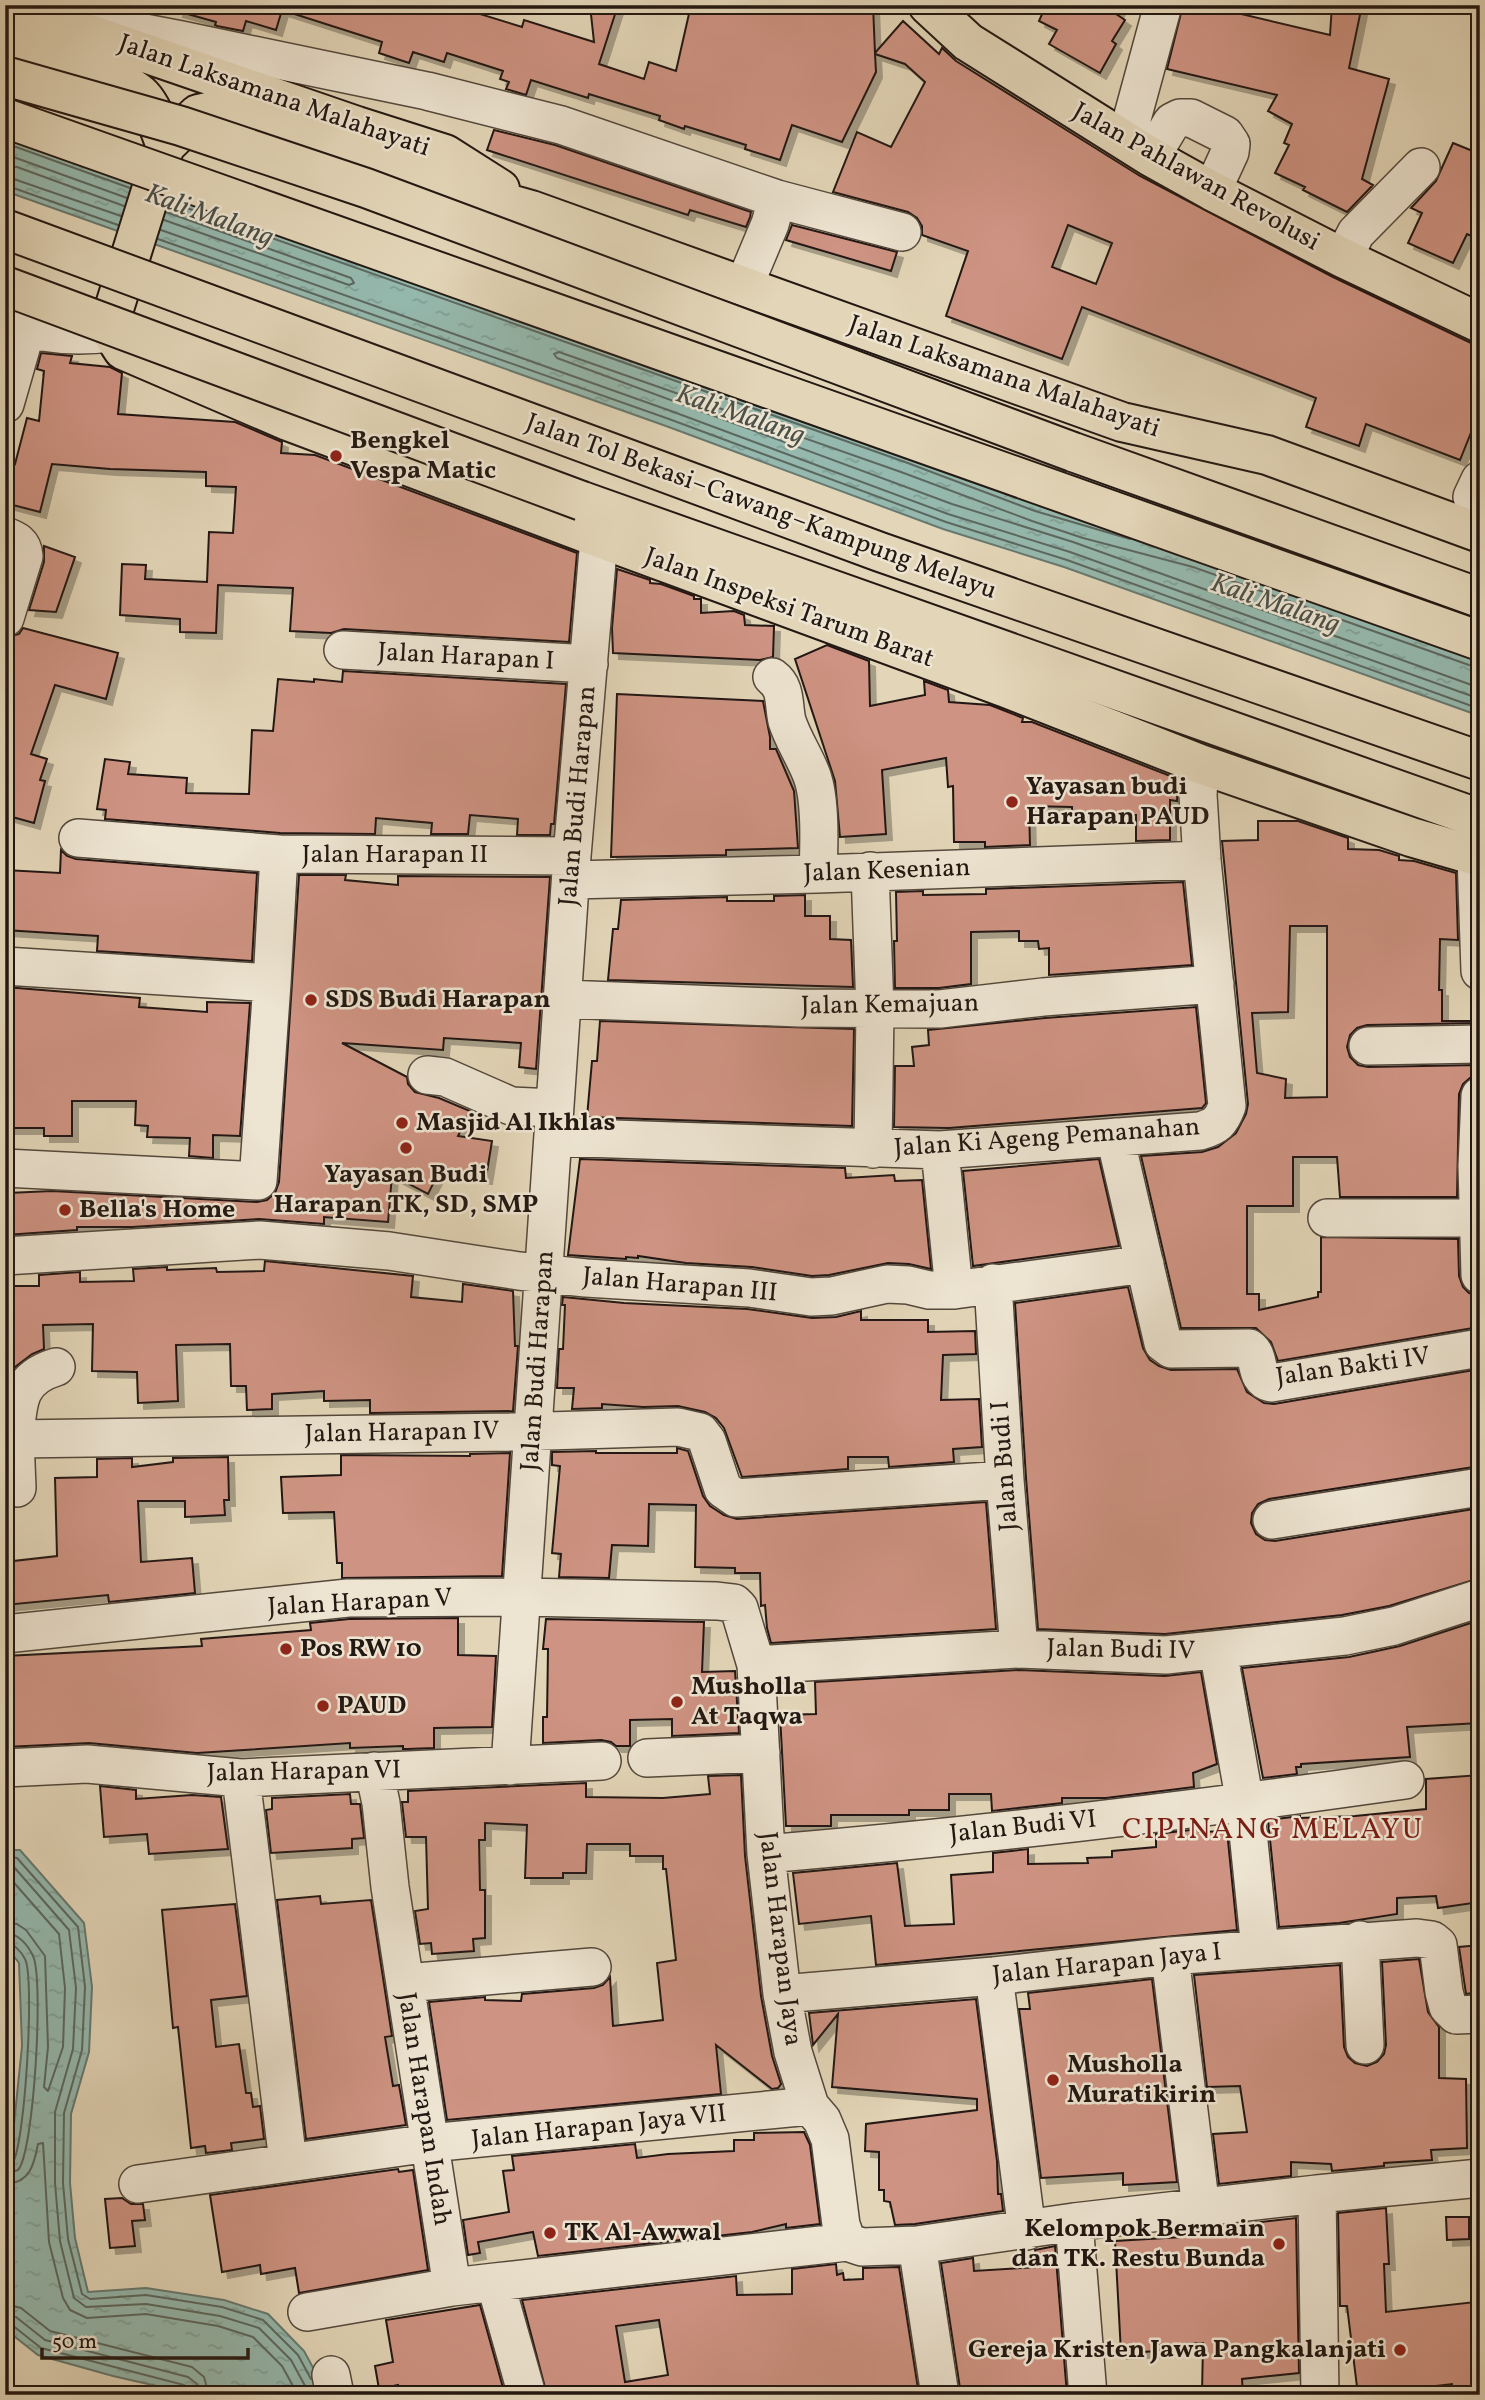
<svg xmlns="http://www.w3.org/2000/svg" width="1485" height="2400" font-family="Vollkorn,serif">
<defs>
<pattern id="water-ripples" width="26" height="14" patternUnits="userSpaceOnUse" patternTransform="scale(1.75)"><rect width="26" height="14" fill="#95b9ae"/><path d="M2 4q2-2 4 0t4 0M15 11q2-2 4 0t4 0" fill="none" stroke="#809e95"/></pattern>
<filter id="shadow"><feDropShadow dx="6" dy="6" stdDeviation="0" flood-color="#0004"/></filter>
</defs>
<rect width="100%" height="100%" fill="#e3d6b8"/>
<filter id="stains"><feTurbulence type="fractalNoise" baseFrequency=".00286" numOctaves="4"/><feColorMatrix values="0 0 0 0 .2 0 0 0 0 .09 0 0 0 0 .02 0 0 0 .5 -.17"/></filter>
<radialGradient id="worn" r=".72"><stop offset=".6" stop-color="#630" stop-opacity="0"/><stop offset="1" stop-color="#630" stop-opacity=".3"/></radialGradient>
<!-- water -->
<path fill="url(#water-ripples)" stroke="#677970" stroke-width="2" d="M5 126 1480 641V716L1064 567 943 529 666 426 5 191Z
M5 1850H20L84 1923 92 1987 89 2052 71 2114 70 2183 75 2238 88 2292 146 2288 224 2300 268 2314 304 2351 328 2395H188L183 2392 113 2376 38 2355 5 2329V2177L14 2124 22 2046 19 1963 5 1945Z"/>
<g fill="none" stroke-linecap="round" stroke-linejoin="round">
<!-- shore -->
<path stroke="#5c6860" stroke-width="2" d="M5 143 130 188
M5 154 127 198
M5 166 17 167 124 206
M5 176 121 216
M5 185 118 225
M170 202 905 462 1035 511 1130 539
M164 220 349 285 354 283 351 278 166 212
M161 230 671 411 948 514 1070 552 1480 699
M158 239 669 419 946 522 1067 560 1480 709
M1480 666 1469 665 1193 567 1083 538 1032 521 901 472 559 352 554 354 557 358 952 504 1073 542 1480 688
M5 1856 17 1858 78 1927 85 1987 82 2050 64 2113 63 2183 68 2239 82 2294 90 2299 146 2295 222 2307 263 2320 298 2355 311 2379
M5 1865 14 1867 69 1930 76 1988 73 2049 55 2112V2183L60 2241 74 2298 86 2307 146 2304 220 2316 259 2328 291 2360 310 2395
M5 1876 9 1877 59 1934 65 1988 63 2047 48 2091 44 2087 48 2047 45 1956 26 1930 17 1924 5 1922
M5 1933C18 1933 28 1945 33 1956 44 1978 34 2153 18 2170L5 2174
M5 1942C13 1943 21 1951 25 1959 35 1977 25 2148 12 2164L5 2165
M5 2184C30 2183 34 2165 38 2144L43 2143 49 2242 63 2298 70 2310 87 2318 146 2314 218 2326 253 2337 282 2366 298 2395
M5 2304 21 2308 50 2331 192 2367 204 2377 209 2395
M5 2315 16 2317 45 2340 188 2377 197 2384 199 2395
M5 2324 12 2325 41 2348 184 2385 189 2389 190 2395"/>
</g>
<!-- building -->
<path fill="#ce9382" stroke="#231812" stroke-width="2" fill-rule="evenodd" filter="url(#shadow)" d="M178 5H395L420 13 422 5H451L522 27 524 20 594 42 590 5H618L599 64 644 79 649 62 676 71 691 5H873L875 53 903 21 939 54 942 48 956 61 1140 176 1333 277 1471 343 1480 345V410L1460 460 1366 424 1359 446 1306 427 1316 398 1082 307 1062 359 946 316 968 251 922 235V226L917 218 908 212 833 192 857 132 891 147 925 82 905 64 875 54 876 72 842 142 792 125 780 160 745 149 746 145 685 126 684 129 659 120 660 116 589 94 588 98 531 80 526 95 506 89 509 82 500 79 503 71 447 53 444 62 413 52 409 63 379 53 382 42 282 10 276 30 246 21 243 31 217 26 215 25 216 22 177 11ZM1068 225 1112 243 1096 284 1052 267Z
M1046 5H1121L1116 14 1125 20 1112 41 1116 44 1100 73 1049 44 1057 30 1039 21Z
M1183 5H1203L1330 35 1332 5H1362L1349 68 1389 79 1362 179 1373 185 1347 212 1303 190 1305 187 1275 173 1289 145 1284 143 1292 124 1268 111 1277 95 1167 69Z
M494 130 555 145 751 212 750 217 746 227 690 210 688 215 487 150Z
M1453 143 1480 154V240L1467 234 1453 263 1408 243 1422 213 1411 208 1436 181Z
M792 225 897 252 891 271 786 240Z
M41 353 72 356 70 363 110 367 122 373 118 414 235 422 282 442 281 453 315 455 577 553 569 642 344 629 331 633 290 631 293 588 218 585 216 633 180 632V619L120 615 122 564 146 565 145 579 207 582 209 532 233 533 236 487 206 486V472L110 469 52 464 40 512 5 503 13 463 15 464 27 418 39 421 44 371 37 369Z
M44 546 75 557 56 612 29 610 44 562Z
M617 569 650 580V583L661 584 694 596V599H701V613L734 611 744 615 745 625 774 626 773 657 760 660 613 653 612 628Z
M23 628 118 653 106 699 55 685 31 754 47 759 40 780 45 781 34 823 5 815V638L19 634Z
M827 645 869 661 870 706 925 695 924 681 948 690 949 702 990 705 1023 718 1022 722H1032L1178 779 1177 801 1170 800V840L1136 841V815H1072V807L1029 806 1030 845 985 847V842H954L953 786 948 787 946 758 882 770 886 834 840 837 835 781 795 659Z
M343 671 566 684 554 824H551L550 835H517L518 819 470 815 468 834H431L432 823 376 818 375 834 280 833 105 819 106 810 97 809 105 759 130 762 128 774 187 778 186 793 249 794 252 730 273 731 278 679 314 682V679L342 682Z
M617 694 763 701 770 737V749H776L794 791 798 848 726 850V855L611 857Z
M1258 821H1298L1348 838V849L1379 850 1399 856V860L1414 861 1456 873 1458 940 1440 939 1439 990H1442V1021H1477V1023L1367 1025 1357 1028 1350 1035 1347 1047 1350 1057 1358 1065 1368 1067 1478 1065V1076L1470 1078 1463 1084 1459 1094 1457 1197H1340L1337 1157H1293V1206H1247V1294H1259V1310L1318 1297V1292H1321V1237L1458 1239 1459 1276 1463 1287 1469 1293 1478 1295 1479 1327 1278 1361 1271 1342 1256 1328H1181L1141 1156 1202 1152 1218 1147 1236 1133 1246 1114 1248 1104 1222 841 1258 840ZM1290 926H1327V1097L1285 1098 1286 1079 1257 1073 1252 1013 1288 1012Z
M61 850 67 856 76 859 257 873 252 961 97 951 98 936 5 930V870L60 873Z
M299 875H346L345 880 398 885V876L550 877 536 1069 519 1067 521 1043 444 1038 443 1050 342 1043 407 1077 408 1084 415 1092 439 1098 470 1111 458 1136 492 1141 486 1178 440 1170 428 1194 392 1175 388 1222 324 1217V1224L259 1219 132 1227H77V1230L5 1235V1217H9L8 1193 52 1191 257 1202 267 1200 275 1193 279 1182Z
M1183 882 1192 965 1049 975V948L1039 949 1038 941H1019V931L971 932V984L939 988H895L894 941H897L896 892 923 891V895L986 894V889Z
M805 895V916H830V939L851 940 853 987 608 980 613 929H618L621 900 727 897V901H774V896Z
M5 987 140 998 139 1007 207 1012V1002L250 1003 240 1136 213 1135V1158L189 1156 190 1138 147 1137 148 1126 135 1125 136 1101H72V1136H44V1128H5Z
M1196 1007 1206 1103 1202 1108 949 1128 894 1127 895 1066H914L912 1047 929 1045 928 1030 1045 1018Z
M600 1021 854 1029 852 1126 587 1117 592 1061H597Z
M580 1159 845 1168 846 1178 894 1175 895 1181 922 1180 931 1269 909 1264 888 1263 829 1275 812 1276 752 1267 686 1263 638 1256V1258L626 1257V1259L568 1255Z
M1099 1159 1119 1246 973 1266 963 1171Z
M265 1261 413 1276 411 1297 462 1302 463 1284 513 1291 515 1346H518L513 1411 370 1413V1400L324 1401V1391L272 1394V1409L247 1410 246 1386H231L230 1344 176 1345 178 1401 138 1403 137 1372 92 1371 93 1324 43 1325 44 1349 32 1354 15 1367H5V1286H39V1275L80 1272V1282L134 1281 133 1269 167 1267V1270L216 1268 217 1272 264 1271Z
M1128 1287 1143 1348 1150 1360 1159 1366 1171 1370 1237 1369 1247 1392 1264 1403 1274 1404 1480 1369V1466L1269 1499 1258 1504 1252 1513 1251 1523 1256 1534 1265 1540 1275 1541 1480 1508V1578L1389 1606 1342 1615 1165 1634 1038 1629 1026 1478 1015 1303Z
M563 1297 624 1303 747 1309 812 1318 836 1317 861 1311V1320H928V1332L975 1331 976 1354 943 1355 941 1400 979 1399 982 1447 953 1449 954 1462 889 1467 888 1457H848V1469L742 1477 724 1428 716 1418 705 1412 678 1406 643 1407 602 1404V1408L572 1409 574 1388H557L559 1349H563L565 1305H562Z
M677 1448 688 1451 703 1496 710 1506 724 1515 737 1519 986 1502 996 1629 771 1643 767 1628 765 1605 761 1606 760 1573H735V1568L695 1567 696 1505 649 1504 648 1546 612 1545 609 1578 559 1577 561 1554 552 1553 560 1466 552 1465V1452L596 1451V1453H677Z
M510 1453 502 1576 342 1578V1563H337L334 1512 283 1513 281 1477 341 1475V1455L470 1456V1454Z
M228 1457 229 1500H224L225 1515 185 1517V1501H138L141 1562 192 1558 195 1593 109 1602 108 1595 5 1605V1562L57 1556 55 1478 97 1477V1459L132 1458V1467L173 1462V1458Z
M458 1618V1655L496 1656 492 1727 434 1728V1748L407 1749H403V1746L350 1748V1743L197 1753 89 1743 5 1747V1656L202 1646 201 1639 311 1630 310 1623 349 1619Z
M546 1619 704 1622 702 1672 735 1671 739 1733 672 1736V1719L630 1720V1746H616L611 1742 601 1740 543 1743V1717H547L548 1649H543Z
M1480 1620V1636L1471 1638 1480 1666V1723L1407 1727 1410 1757 1301 1764V1767H1296L1297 1774 1263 1778 1242 1668 1349 1657 1400 1646Z
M1019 1670 1165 1676 1201 1672 1217 1764 1193 1773 1194 1787 1106 1798H1062V1803L992 1811 991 1794H949V1810H909V1815H831V1826H786L780 1715 816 1714 815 1682Z
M741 1775 745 1856 761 1996 772 2056 781 2084 778 2088 772 2089 716 2045 721 2094 447 2120 429 2002 485 1997V2000L521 2001 522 1994 594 1988 603 1985 610 1977 613 2026 663 2020 657 1963 676 1960 666 1869H663V1856H630V1844H587L586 1873H563V1878H525L527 1825 485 1823V1840H479L480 1890H485V1938L473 1939 474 1951 432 1954 431 1943 420 1944 415 1911 428 1909 426 1837H406L402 1802H408V1791L586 1783V1797L663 1798 710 1794 708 1776Z
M1480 1775V1902L1438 1908 1436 1896 1397 1898V1914L1339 1923 1279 1927 1268 1820 1300 1816V1818L1355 1816 1426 1809V1779Z
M100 1786 136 1790V1799L192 1795 221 1797 228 1849 149 1854 147 1834 104 1837Z
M350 1794 351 1804H360L364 1838 352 1839V1848L271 1853 266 1810 272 1809V1798Z
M1199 1829V1832L1227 1831 1237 1930 876 1965 871 1916 799 1924 793 1873 897 1863 905 1926 954 1924 951 1875 993 1872V1853L1028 1849V1864L1088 1863 1087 1858 1112 1857V1851L1156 1847V1834Z
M320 1896 321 1904 371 1900 392 2036 385 2037 393 2086 399 2085 406 2125 306 2139 277 1900Z
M235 1904 247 1996 211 2000 216 2047 239 2044 246 2093H251L253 2107 260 2106 264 2139 231 2143 232 2150 206 2153 205 2146 191 2148 178 2027 173 2028 162 1910Z
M1480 1945V1992L1466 1994 1459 1947Z
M1419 1959 1428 2012 1439 2027V2078L1466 2079 1467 2148 1431 2150 1432 2160 1384 2163V2166L1332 2171 1331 2164 1291 2162V2176L1219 2184 1213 2134 1247 2132 1240 2086 1207 2087 1194 1975 1340 1965 1344 2047 1348 2057 1355 2063 1367 2066 1377 2062 1384 2054 1386 2045 1382 1962Z
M1152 1979 1177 2182 1123 2185V2173L1041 2178 1019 2009H1030L1028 1993Z
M976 1999 997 2161 998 2194H1001L1003 2211 915 2224 895 2225 890 2202 884 2201V2190H879V2152L865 2151 866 2124 977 2110V2099L832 2087 838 2014 813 2045 809 2013Z
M804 2132 810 2145 820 2224 786 2228V2224L752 2232 538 2256 533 2232 478 2242 480 2253 468 2255 463 2220 509 2212 503 2171 514 2170 512 2156 635 2144 637 2158 668 2154 734 2151V2140H754V2133Z
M398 2169 399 2172 413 2170 428 2270 299 2293 295 2268 261 2274 260 2265 222 2272 210 2195Z
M122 2198 131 2204H143L145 2220 132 2221 135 2246 110 2248 105 2199Z
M1386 2208 1389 2264H1384L1386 2312 1475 2302 1476 2345 1480 2344V2395H1453L1452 2384 1358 2395 1347 2306H1340L1338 2213Z
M1446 2217H1469V2239L1447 2240Z
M1296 2218 1299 2373 1242 2379 1243 2395H1202L1203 2343 1158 2345 1159 2351 1121 2353 1115 2241 1182 2237 1181 2232 1216 2231 1215 2227Z
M1055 2246 1067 2395H961L941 2263 973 2258 974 2271 1037 2267 1035 2250Z
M836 2264 837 2275 843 2273 844 2280 863 2279V2268L899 2267 919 2395H547L522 2300 736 2276 737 2295 792 2294V2269ZM659 2320 668 2375 625 2382 616 2326Z
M480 2305 505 2395H399L398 2385 379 2389 375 2366 393 2362 386 2320Z"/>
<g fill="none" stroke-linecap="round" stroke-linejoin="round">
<!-- minor casing -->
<g stroke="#53483c" stroke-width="40">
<path id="minor" d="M97 26 113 27 181 40 427 91 561 125 777 199 902 232
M1126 141 1163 5
M1151 157 1172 122 1180 118H1191L1225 135 1231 144 1230 152 1212 191
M1343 258 1356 233 1421 167
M744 286 770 224 777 199
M5 323C39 335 77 337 112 333
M5 404 26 331
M1472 497 1480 480
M5 536C16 540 23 543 24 556L5 618
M343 650 589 664
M772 677C787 688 783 704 787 721 793 740 805 757 812 776 821 801 819 847 818 874
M78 838 279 854
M1476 856 1480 971
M870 871 875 1010 873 1149
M571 880 818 874 1202 860
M5 966 272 983 279 854 572 856
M563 999 799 1008 940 1009 1043 997 1215 984
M1368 1046 1480 1044
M427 1075 445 1077 511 1106 554 1108
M1480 1096 1477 1166 1480 1275
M553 1137 940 1150 1200 1131C1217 1126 1221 1122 1227 1106L1202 860 1198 795 1200 764
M1115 1137 1163 1343 1171 1349 1249 1348C1262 1357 1253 1379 1271 1383L1480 1348
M940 1150 954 1290
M5 1168 258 1181 272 983
M1327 1218H1477
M5 1256 260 1240 389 1251 519 1271 586 1278 749 1288 811 1297 832 1296 887 1284 908 1285 929 1290H954L1145 1264
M993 1283 1005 1480 1019 1649
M15 1439C18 1403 17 1379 56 1367
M17 1488 15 1439 515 1432 678 1427 700 1432 707 1441 723 1489 736 1498 1005 1480
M1272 1520 1480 1487
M5 1634 348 1598 521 1597 717 1601 734 1603 739 1608 756 1665 766 1854 782 1994 793 2052 810 2106 822 2120 830 2139 841 2225 847 2242
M1218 1650 1245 1803 1260 1949
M756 1665 1019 1649 1166 1655 1345 1636 1394 1626 1480 1598
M647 1758 761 1753
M510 1766 572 856 599 538
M5 1768 87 1764 241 1778 602 1761
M374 1771 381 1803 390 1887 452 2287 495 2282 527 2395
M241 1778 288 2162
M766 1854C980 1836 1193 1810 1405 1780
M1360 1940 1365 2045
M1170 1956 1201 2209
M994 1976 1027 2231
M405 1983 592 1967
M782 1994 994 1976 1170 1956 1417 1938 1432 1940 1438 1945 1444 1992 1448 2007 1456 2015 1480 2014
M138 2184 430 2143 810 2106
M1317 2194 1480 2178
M1074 2222 1088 2395
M917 2245 940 2395
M495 2282 847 2242 862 2247 917 2245 1074 2222 1317 2194 1320 2395
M307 2312 452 2287
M331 2375 335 2395"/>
</g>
<!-- major casing -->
<g stroke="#231812" stroke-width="42">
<path id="major" d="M5 5 357 126 445 154 500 189
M928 5 968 42 1151 157 1212 191 1343 258 1480 323
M5 39C36 50 123 75 142 96 153 108 158 125 164 141
M165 146 113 312 112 333 123 350 288 421 599 538 1006 688 1200 764 1411 837 1480 857
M165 146 198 114 212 111 232 113 406 175 531 210 1122 422 1267 455 1480 533"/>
</g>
<!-- highway casing -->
<g stroke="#231812" stroke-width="42">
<path id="highway" d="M1073 452 1480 598
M582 501 1480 819"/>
</g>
<!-- minor -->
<use href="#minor" stroke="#ede4d1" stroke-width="37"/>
<!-- major -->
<use href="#major" stroke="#e3d6b8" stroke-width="38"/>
<!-- highway -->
<use href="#highway" stroke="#e3d6b8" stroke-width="38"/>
<!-- highway-bridge casing -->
<g stroke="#231812" stroke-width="42" stroke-linecap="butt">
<path id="highway-bridge" d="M5 76 181 126 366 188 1073 452
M5 118 1480 641
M5 229 880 552 1480 761
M5 286 582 501"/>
</g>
<!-- highway-bridge -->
<use href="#highway-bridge" stroke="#e3d6b8" stroke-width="38"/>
</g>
<!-- markers -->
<g fill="#8f2418" stroke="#ede4d1" stroke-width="2.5">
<circle cx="336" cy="456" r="7"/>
<circle cx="1012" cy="802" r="7"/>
<circle cx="311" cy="1000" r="7"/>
<circle cx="402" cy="1123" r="7"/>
<circle cx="406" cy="1148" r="7"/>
<circle cx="65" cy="1210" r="7"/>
<circle cx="286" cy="1649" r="7"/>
<circle cx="677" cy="1702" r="7"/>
<circle cx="323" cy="1706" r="7"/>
<circle cx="1053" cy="2080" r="7"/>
<circle cx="550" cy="2233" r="7"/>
<circle cx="1279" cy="2244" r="7"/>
<circle cx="1400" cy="2350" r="7"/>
</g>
<g text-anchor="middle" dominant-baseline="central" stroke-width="5" stroke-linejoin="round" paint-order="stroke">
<!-- street labels -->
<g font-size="26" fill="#231812" stroke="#ede4d1">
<text transform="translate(274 96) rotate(19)">Jalan Laksamana Malahayati</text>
<text transform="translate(1196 177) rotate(29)">Jalan Pahlawan Revolusi</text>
<text transform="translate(1004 377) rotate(19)">Jalan Laksamana Malahayati</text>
<text transform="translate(761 507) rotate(20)">Jalan Tol Bekasi–Cawang–Kampung Melayu</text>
<text transform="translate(789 608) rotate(20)">Jalan Inspeksi Tarum Barat</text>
<text transform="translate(466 657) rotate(3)">Jalan Harapan I</text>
<text transform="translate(578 796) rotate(-85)">Jalan Budi Harapan</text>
<text x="395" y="855">Jalan Harapan II</text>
<text transform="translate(887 871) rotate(-2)">Jalan Kesenian</text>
<text transform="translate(890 1005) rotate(-1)">Jalan Kemajuan</text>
<text transform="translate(1047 1138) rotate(-4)">Jalan Ki Ageng Pemanahan</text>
<text transform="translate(680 1285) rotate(5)">Jalan Harapan III</text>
<text transform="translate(538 1361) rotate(-86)">Jalan Budi Harapan</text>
<text transform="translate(1353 1367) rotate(-8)">Jalan Bakti IV</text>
<text transform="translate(402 1433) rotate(-1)">Jalan Harapan IV</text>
<text transform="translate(1005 1466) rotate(-94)">Jalan Budi I</text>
<text transform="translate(360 1603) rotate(-3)">Jalan Harapan V</text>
<text transform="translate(1121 1650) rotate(1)">Jalan Budi IV</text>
<text transform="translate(304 1772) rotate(-1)">Jalan Harapan VI</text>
<text transform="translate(1023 1827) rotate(-6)">Jalan Budi VI</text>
<text transform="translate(780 1939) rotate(83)">Jalan Harapan Jaya</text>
<text transform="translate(1107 1964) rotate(-6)">Jalan Harapan Jaya I</text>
<text transform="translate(424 2109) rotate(81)">Jalan Harapan Indah</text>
<text transform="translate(599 2127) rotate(-6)">Jalan Harapan Jaya VII</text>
</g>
<!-- poi labels -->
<g font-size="26" font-weight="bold" fill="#231812" stroke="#ede4d1" text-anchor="start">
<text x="350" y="441">Bengkel<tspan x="350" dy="30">Vespa Matic</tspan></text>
<text x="1026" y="787">Yayasan budi<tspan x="1026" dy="30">Harapan PAUD</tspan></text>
<text x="325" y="1000">SDS Budi Harapan</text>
<text x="416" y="1123">Masjid Al Ikhlas</text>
<text x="406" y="1175" text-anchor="middle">Yayasan Budi<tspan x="406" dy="30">Harapan TK, SD, SMP</tspan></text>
<text x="79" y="1210">Bella's Home</text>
<text x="300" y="1649">Pos RW 10</text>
<text x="691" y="1687">Musholla<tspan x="691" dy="30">At Taqwa</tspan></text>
<text x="337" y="1706">PAUD</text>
<text x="1067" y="2065">Musholla<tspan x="1067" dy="30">Muratikirin</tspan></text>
<text x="1265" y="2229" text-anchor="end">Kelompok Bermain<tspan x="1265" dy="30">dan TK. Restu Bunda</tspan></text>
<text x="564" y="2233">TK Al-Awwal</text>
<text x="1386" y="2350" text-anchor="end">Gereja Kristen Jawa Pangkalanjati</text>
</g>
<!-- water labels -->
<g font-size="28" font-style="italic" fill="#4b5049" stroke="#ede4d1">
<text transform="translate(209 216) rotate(20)">Kali Malang</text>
<text transform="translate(740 415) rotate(19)">Kali Malang</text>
<text transform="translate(1275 604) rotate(19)">Kali Malang</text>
</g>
<!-- quarter labels -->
<g font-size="30" letter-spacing="2" fill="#7a1f14" stroke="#ede4d1">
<text x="1273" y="1830">CIPINANG MELAYU</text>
</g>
</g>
<!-- margin -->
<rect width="1485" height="2400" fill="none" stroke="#e3d6b8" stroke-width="28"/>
<rect x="7" y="7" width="1471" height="2386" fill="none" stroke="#231812" stroke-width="3.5"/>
<rect x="14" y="14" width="1457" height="2372" fill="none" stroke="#231812" stroke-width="2"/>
<!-- scale -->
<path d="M42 2348v10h206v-10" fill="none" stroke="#231812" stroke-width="3.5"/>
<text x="52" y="2348" font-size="21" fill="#231812" stroke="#ede4d1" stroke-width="5" paint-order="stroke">50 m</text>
<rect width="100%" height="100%" filter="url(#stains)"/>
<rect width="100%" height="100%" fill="url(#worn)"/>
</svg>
